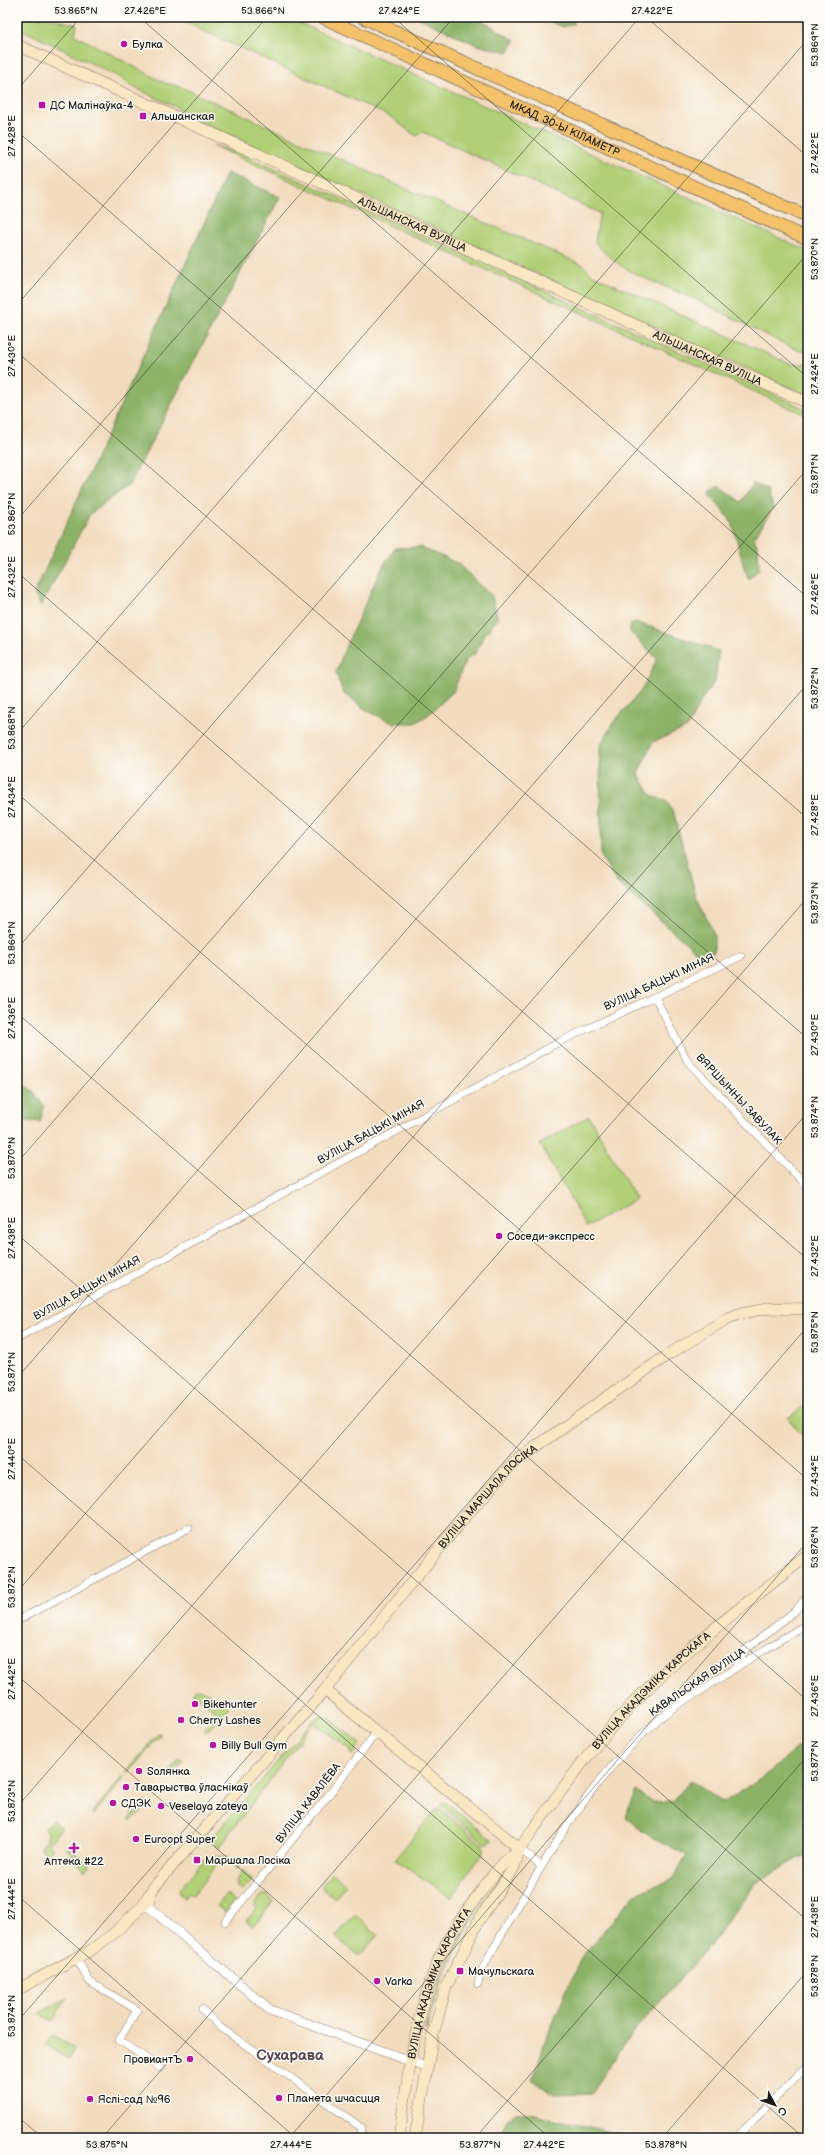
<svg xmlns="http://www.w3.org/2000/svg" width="825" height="2155" font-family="'Balsamiq Sans',sans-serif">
<rect width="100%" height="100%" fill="#fdfcf7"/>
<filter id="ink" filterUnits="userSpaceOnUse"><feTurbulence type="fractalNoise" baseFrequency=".025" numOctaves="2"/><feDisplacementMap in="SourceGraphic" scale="8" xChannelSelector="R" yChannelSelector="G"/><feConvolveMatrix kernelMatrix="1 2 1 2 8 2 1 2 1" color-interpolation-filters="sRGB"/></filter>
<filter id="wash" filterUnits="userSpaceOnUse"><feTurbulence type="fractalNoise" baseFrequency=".012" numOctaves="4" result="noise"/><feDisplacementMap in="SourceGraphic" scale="16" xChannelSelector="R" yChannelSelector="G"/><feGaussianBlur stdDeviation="0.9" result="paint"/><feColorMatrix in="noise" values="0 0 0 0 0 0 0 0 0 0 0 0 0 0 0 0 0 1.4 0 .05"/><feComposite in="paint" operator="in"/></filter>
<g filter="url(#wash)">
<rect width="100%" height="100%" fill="#f3dcbe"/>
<!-- green -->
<path fill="#b0cf76" stroke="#667649" d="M17 17H47L77 25 75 35 165 83 181 87 398 185 583 265 593 275 790 364H804L808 361V396L183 114 178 108 129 85 121 78 19 28Z
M173 17H286L808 251V350L800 351C766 336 734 318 701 302 664 284 622 276 595 242L600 213 423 132 416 136 389 116Z
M212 145 244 155 808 410V416Z
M589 1116 636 1199 586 1227 540 1144Z
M804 1406 808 1412V1438L806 1440 788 1418Z
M199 1689 229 1703 227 1710 206 1732 204 1730 217 1713 196 1695 192 1694 194 1691Z
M322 1716 329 1718 361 1744 352 1755 349 1752 350 1749 313 1723 219 1847 212 1841 217 1832 313 1720Z
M159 1733 161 1734 128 1773 127 1771Z
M180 1758 183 1762 168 1778 166 1775Z
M123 1776 125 1777 93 1815 92 1813Z
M144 1801 147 1806 131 1821 129 1819Z
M443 1802 447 1803 492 1840 490 1843H485L440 1805Z
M438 1807 482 1844 484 1848 483 1853 451 1898 395 1859Z
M52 1820 62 1828 48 1844 53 1848 49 1853 40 1848 47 1839 48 1832 45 1828Z
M67 1846 90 1865 85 1871 67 1849Z
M226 1855 240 1867 237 1870 223 1860H220L193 1895 189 1892 184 1897 180 1894 179 1890 206 1857Z
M243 1870 253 1880 242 1891 236 1886 238 1884 236 1882Z
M506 1870C469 1926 443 1964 426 2031L425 2030C440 1970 468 1919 506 1870Z
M332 1873 346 1885 335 1898 321 1886Z
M227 1894 235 1902 225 1912 217 1906Z
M262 1895H268L273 1902 253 1927 246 1921 257 1908 254 1905Z
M355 1915 378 1935 359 1956 335 1937Z
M67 1998 52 2022 39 2013Z
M53 2035 74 2048 68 2059 46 2045Z"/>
<!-- forest -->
<path fill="#8cb267" stroke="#546742" d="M417 17H477L515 41 508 52 477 45Z
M538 17H570L574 24 563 27Z
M227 173 280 197 129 485 90 514 41 606 34 594Z
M753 483 768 491 773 508 754 538 758 548 759 569 749 579 745 571 732 522 710 495 711 491 719 486 741 502Z
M420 547 457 563 492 596 498 619 484 635 476 653 466 659 453 692 428 715 415 723H393L368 711 343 693 336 673 345 648 381 569 395 548Z
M636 622 719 651 715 681 702 699 687 728 653 742 638 774 652 796 666 800 674 814 696 896 714 934V952L701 956 617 883 601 856 600 746 613 723 641 691 657 659 630 632 631 624Z
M17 1080 33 1091 44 1106 40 1122 17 1120Z
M808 1744V1855L800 1857 756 1883 709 1947 632 2033 591 2094 554 2095 533 2080 548 2032 582 1956 635 1894 674 1878 687 1855 646 1834 625 1817 636 1791 651 1802 673 1801 691 1780 723 1803 765 1776 798 1747Z
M516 2113H530L618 2134 614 2138H497L507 2120Z"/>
</g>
<g filter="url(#ink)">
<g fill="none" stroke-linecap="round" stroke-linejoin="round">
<!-- minor casing -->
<g stroke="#887c6d" stroke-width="8">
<path id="minor" d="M655 997 688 1062 808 1187
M17 1339 561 1041 741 956
M17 1621 189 1528
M736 1667 744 1651 795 1611 808 1596
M520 1849 540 1865
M225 1922 327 1797 376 1733
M77 1959 90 1982 137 2010 119 2040 160 2068
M478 1984 481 1972 488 1958C539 1871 582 1785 660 1718 672 1707 688 1699 702 1690 736 1667 770 1646 805 1625
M202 2009 220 2027 362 2128 361 2138
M736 2138 808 2065"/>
</g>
<!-- tertiary casing -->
<g stroke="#887c6d" stroke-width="10">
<path id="tertiary" d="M144 1903 270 2010 426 2067"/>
</g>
<!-- secondary casing -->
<g stroke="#887c6d" stroke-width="12">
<g id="secondary">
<path id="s1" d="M17 45 808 403"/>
<path d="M325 1690 520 1849"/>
<path id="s2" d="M144 1903 154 1887 325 1690 458 1525 514 1462 669 1354 728 1318 742 1313 768 1308 808 1309"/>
<path d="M17 1990 91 1950 113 1934 149 1900"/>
<path id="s3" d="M399 2138C408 2075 416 2008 443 1950 453 1930 466 1911 479 1894 491 1877 503 1861 520 1849"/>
<path id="s4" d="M415 2138 433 2035 446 1987 478 1922 514 1867 520 1849 525 1841C560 1792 598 1738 641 1695 692 1643 751 1600 808 1555"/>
</g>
</g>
<!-- trunk casing -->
<g stroke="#887c6d" stroke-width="14">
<g id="trunk">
<path id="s5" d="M322 17 808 239"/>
<path d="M363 17 808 217"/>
</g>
</g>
<!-- minor -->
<use href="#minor" stroke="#fff" stroke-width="7"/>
<!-- tertiary -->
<use href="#tertiary" stroke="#fff" stroke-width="9"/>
<!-- secondary -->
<use href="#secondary" stroke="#fae7c3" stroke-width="11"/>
<!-- trunk -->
<use href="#trunk" stroke="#f3c26a" stroke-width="12"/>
</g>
</g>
<!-- ticks -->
<path fill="none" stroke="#1c1c1c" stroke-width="1" stroke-opacity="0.45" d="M139 17 808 598M393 17 808 378M646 17 808 157M17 90 81 17M17 131 808 819M17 305 267 17M17 352 808 1039M17 520 454 17M17 572 808 1260M17 734 640 17M17 793 808 1480M17 949 808 39M17 1013 808 1701M17 1163 808 253M17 1234 808 1921M17 1378 808 468M17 1454 804 2138M17 1592 808 683M17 1675 550 2138M17 1807 808 897M17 1895 296 2138M17 2022 808 1112M17 2116 43 2138M102 2138 808 1326M289 2138 808 1541M475 2138 808 1755M662 2138 808 1970"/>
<!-- markers -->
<g fill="#b5179e" stroke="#fdfcf7" stroke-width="1.5">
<circle cx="124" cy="44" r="4"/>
<rect x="38" y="101" width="8" height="8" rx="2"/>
<rect x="139" y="112" width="8" height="8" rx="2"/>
<circle cx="499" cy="1236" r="4"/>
<circle cx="195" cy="1704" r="4"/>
<circle cx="181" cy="1720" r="4"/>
<circle cx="213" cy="1745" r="4"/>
<circle cx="139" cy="1771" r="4"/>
<circle cx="126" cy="1787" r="4"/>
<circle cx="113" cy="1803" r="4"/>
<circle cx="161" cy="1806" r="4"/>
<circle cx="136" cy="1839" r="4"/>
<path d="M72 1842h4v4h4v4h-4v4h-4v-4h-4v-4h4z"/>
<rect x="193" y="1856" width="8" height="8" rx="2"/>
<rect x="456" y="1967" width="8" height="8" rx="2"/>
<circle cx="377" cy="1981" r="4"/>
<circle cx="190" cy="2059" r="4"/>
<circle cx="279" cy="2098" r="4"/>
<circle cx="90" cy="2099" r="4"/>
</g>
<g text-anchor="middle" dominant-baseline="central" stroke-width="3" stroke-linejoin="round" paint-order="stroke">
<!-- poi labels -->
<g font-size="11" fill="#1c1c1c" stroke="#fdfcf7" text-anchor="start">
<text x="132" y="44">Булка</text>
<text x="50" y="105">ДС Малінаўка-4</text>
<text x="151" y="116">Альшанская</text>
<text x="507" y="1236">Соседи-экспресс</text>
<text x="203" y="1704">Bikehunter</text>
<text x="189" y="1720">Cherry Lashes</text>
<text x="221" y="1745">Billy Bull Gym</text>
<text x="147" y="1771">Sолянка</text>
<text x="134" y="1787">Таварыства ўласнікаў</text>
<text x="121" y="1803">СДЭК</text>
<text x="169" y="1806">Veselaya zateya</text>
<text x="144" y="1839">Euroopt Super</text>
<text x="205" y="1860">Маршала Лосіка</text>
<text x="74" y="1861" text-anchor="middle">Аптека #22</text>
<text x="468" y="1971">Мачульскага</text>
<text x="385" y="1981">Varka</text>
<text x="182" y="2059" text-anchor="end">ПровиантЪ</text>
<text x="287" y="2098">Планета шчасцця</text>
<text x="98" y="2099">Яслі-сад №96</text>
</g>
<!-- street labels -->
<g font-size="11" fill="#1c1c1c" stroke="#fdfcf7">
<text stroke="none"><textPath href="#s5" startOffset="267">МКАД, 30-Ы КІЛАМЕТР</textPath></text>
<text stroke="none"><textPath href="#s1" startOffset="434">АЛЬШАНСКАЯ ВУЛІЦА</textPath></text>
<text stroke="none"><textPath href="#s1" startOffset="758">АЛЬШАНСКАЯ ВУЛІЦА</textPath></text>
<text transform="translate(659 982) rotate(-25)">ВУЛІЦА БАЦЬКІ МІНАЯ</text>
<text transform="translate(739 1099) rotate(47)">ВЯРШЫННЫ ЗАВУЛАК</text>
<text transform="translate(371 1132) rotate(-29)">ВУЛІЦА БАЦЬКІ МІНАЯ</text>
<text transform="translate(87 1288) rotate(-29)">ВУЛІЦА БАЦЬКІ МІНАЯ</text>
<text stroke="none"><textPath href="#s2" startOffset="533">ВУЛІЦА МАРШАЛА ЛОСІКА</textPath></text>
<text transform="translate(697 1682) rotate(-34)">КАВАЛЬСКАЯ ВУЛІЦА</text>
<text stroke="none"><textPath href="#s4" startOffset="518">ВУЛІЦА АКАДЭМІКА КАРСКАГА</textPath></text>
<text transform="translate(308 1803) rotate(-52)">ВУЛІЦА КАВАЛЁВА</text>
<text stroke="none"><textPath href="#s3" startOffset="161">ВУЛІЦА АКАДЭМІКА КАРСКАГА</textPath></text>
</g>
<!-- district labels -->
<g font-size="15" font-weight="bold" fill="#594655" stroke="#fdfcf7">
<text x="290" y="2055">Сухарава</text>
</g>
</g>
<!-- margin -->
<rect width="825" height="2155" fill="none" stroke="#fdfcf7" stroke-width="44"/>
<!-- north arrow -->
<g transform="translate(775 2105) rotate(131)" stroke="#fdfcf7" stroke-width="3" paint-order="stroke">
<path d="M0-3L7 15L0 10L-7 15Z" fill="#1c1c1c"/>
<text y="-6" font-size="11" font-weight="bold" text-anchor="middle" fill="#1c1c1c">С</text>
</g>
<rect x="22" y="22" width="781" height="2111" fill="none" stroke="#1c1c1c" stroke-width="1.5"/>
<g font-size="10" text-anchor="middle" fill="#1c1c1c">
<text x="76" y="14">53.865°N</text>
<text x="145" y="14">27.426°E</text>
<text x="263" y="14">53.866°N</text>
<text x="399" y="14">27.424°E</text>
<text x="652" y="14">27.422°E</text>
<text transform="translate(814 45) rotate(-90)" y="4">53.869°N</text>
<text transform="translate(11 136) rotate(-90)" y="4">27.428°E</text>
<text transform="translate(814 153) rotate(-90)" y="4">27.422°E</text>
<text transform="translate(814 259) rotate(-90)" y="4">53.870°N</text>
<text transform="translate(11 356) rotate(-90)" y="4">27.430°E</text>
<text transform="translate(814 374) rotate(-90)" y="4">27.424°E</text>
<text transform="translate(814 474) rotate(-90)" y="4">53.871°N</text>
<text transform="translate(11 514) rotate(-90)" y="4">53.867°N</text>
<text transform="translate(11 577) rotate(-90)" y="4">27.432°E</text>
<text transform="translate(814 594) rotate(-90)" y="4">27.426°E</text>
<text transform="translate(814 688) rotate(-90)" y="4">53.872°N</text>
<text transform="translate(11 728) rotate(-90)" y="4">53.868°N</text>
<text transform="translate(11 797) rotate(-90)" y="4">27.434°E</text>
<text transform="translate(814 815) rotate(-90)" y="4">27.428°E</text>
<text transform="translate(814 903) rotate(-90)" y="4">53.873°N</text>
<text transform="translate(11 943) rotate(-90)" y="4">53.869°N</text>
<text transform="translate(11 1018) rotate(-90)" y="4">27.436°E</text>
<text transform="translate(814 1035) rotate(-90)" y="4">27.430°E</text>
<text transform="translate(814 1117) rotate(-90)" y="4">53.874°N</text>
<text transform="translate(11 1158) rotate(-90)" y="4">53.870°N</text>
<text transform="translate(11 1238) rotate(-90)" y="4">27.438°E</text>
<text transform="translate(814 1256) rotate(-90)" y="4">27.432°E</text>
<text transform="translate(814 1332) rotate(-90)" y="4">53.875°N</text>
<text transform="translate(11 1372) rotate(-90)" y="4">53.871°N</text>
<text transform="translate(11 1459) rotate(-90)" y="4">27.440°E</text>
<text transform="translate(814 1476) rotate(-90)" y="4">27.434°E</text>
<text transform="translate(814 1547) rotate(-90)" y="4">53.876°N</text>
<text transform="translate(11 1587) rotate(-90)" y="4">53.872°N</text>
<text transform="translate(11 1679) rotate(-90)" y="4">27.442°E</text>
<text transform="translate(814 1696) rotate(-90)" y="4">27.436°E</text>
<text transform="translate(814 1761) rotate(-90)" y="4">53.877°N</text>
<text transform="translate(11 1801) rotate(-90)" y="4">53.873°N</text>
<text transform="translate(11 1899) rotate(-90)" y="4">27.444°E</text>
<text transform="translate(814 1917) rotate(-90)" y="4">27.438°E</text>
<text transform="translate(814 1976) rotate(-90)" y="4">53.878°N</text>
<text transform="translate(11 2016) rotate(-90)" y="4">53.874°N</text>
<text x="107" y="2148">53.875°N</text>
<text x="291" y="2148">27.444°E</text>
<text x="480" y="2148">53.877°N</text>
<text x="544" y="2148">27.442°E</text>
<text x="666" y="2148">53.878°N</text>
</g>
</svg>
